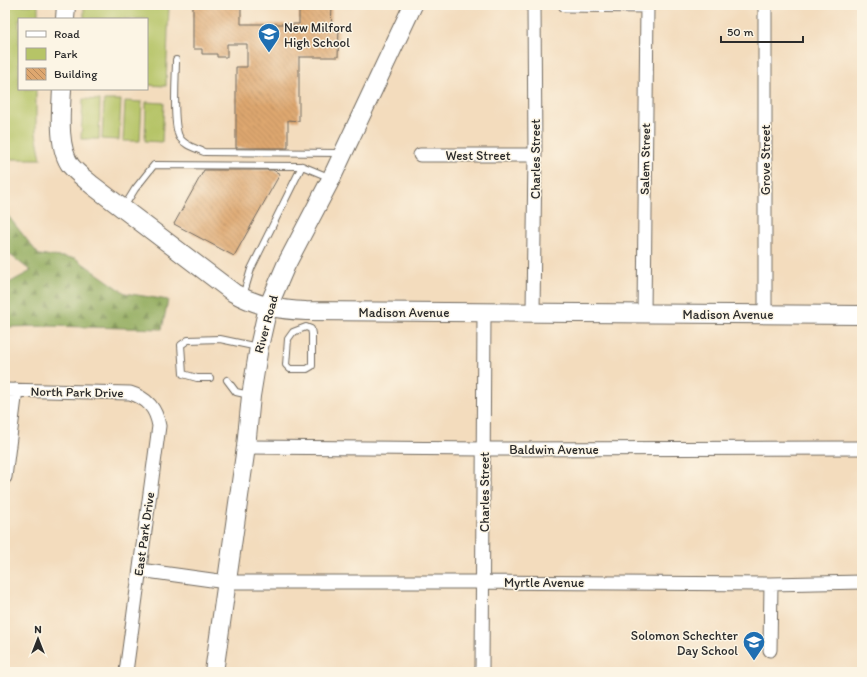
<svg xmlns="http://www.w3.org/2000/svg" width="867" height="677" font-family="Itim,sans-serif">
<defs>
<pattern id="forest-firs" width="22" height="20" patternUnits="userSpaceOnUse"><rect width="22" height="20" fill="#90aa5c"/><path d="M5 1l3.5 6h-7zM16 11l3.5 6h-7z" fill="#768b4c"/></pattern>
<pattern id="building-back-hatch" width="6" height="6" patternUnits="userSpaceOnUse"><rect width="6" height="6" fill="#dea76f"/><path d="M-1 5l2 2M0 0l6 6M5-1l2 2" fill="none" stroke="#b4885b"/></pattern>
</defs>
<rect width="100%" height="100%" fill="#fcf5e5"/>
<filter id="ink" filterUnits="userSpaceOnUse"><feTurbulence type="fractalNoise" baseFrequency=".025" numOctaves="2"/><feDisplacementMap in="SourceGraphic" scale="8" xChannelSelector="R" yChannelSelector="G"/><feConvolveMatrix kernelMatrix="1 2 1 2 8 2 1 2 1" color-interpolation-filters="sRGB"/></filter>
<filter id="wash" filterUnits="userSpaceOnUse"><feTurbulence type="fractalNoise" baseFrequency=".012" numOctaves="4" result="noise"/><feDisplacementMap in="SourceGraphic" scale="16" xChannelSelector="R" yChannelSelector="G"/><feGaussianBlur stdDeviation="0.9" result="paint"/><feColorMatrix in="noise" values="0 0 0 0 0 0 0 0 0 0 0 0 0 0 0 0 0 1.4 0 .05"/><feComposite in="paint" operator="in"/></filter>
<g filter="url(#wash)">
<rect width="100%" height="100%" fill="#f3dcbd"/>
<!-- forest -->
<path fill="url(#forest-firs)" stroke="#5e6a44" d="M5 212 39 255 75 258 125 293 168 300 162 329 50 326 5 327V285L31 271 5 251Z"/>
<!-- green -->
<path fill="#b6c467" stroke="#707849" d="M5 5H38V19H19V89H36V133L41 159H5Z
M84 5H169L166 86 147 85V19H84Z
M83 99 100 100 99 139H81Z
M104 100H121L119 140 102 139Z
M125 101 142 102 140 141H123Z
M146 102 164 103 162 142 145 141Z"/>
<g id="blocks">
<!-- building -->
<path fill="url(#building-back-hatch)" d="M193 5H241V24H299V5H332L331 29H339L338 57H299V121L288 120V148H236V67H247V44H227V57H217V54H202V49H193Z
M204 170H273L280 174 234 256 174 224Z"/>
</g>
</g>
<g filter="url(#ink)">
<use href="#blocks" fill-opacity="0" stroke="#71695e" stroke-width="1"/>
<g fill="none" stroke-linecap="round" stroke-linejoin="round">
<!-- lane casing -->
<g stroke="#71695e" stroke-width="8">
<path id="lane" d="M176 60C176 76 172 126 180 138 185 146 196 148 204 152L342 153
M124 207 135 189 154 165 302 166 331 178
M243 296 251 269 302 166
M306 327 311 329 312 334V366L307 369H290L286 365 288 339 293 332Z
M210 378H197L183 374 181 345 188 340 220 339 258 347
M227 380 236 392 249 395"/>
</g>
<!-- street casing -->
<g stroke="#71695e" stroke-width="15">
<path id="street" d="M565 5 647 6
M765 5V314
M420 155H535
M533 312 535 155 534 5
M644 314 647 5
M5 390 130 393C147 398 156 408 159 426L126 672
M246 447 484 449 862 448
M5 477 16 390
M140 570 226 582H483L771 584 862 582
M770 650 771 584
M482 672 484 312"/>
</g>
<!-- secondary casing -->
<g stroke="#71695e" stroke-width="20">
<path id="secondary" d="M65 19 66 5
M62 89C61 110 57 148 71 166 77 173 85 179 92 185L234 293C257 306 280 310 306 311L862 315
M214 672 246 447 251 396 259 347 268 307 286 265 331 179 413 5"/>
</g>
<!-- lane -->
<use href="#lane" stroke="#fff" stroke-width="6"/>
<!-- street -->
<use href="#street" stroke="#fff" stroke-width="13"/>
<!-- secondary -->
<use href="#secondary" stroke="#fff" stroke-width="18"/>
</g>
</g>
<!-- icons -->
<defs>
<g id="school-pin" transform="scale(1.15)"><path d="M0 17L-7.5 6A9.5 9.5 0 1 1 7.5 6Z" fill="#1f6fb2" stroke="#fcf5e5"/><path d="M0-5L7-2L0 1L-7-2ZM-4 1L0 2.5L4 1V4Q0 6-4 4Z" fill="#fff"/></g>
</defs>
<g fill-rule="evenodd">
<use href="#school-pin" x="269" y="34"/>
<use href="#school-pin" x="754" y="642"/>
</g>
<g text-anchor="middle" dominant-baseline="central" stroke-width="3" stroke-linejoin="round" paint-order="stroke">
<!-- poi labels -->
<g font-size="13" fill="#2b2b2b" stroke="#fcf5e5" text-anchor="start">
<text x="284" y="27">New Milford<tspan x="284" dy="15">High School</tspan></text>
<text x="738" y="635" text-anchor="end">Solomon Schechter<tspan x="738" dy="15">Day School</tspan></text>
</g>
<!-- street labels -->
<g font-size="13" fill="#2b2b2b" stroke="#fcf5e5">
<text x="478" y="155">West Street</text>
<text transform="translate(535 159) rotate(-90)">Charles Street</text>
<text transform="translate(645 159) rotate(-89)">Salem Street</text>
<text transform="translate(765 160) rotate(-90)">Grove Street</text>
<text x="404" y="312">Madison Avenue</text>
<text x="728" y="314">Madison Avenue</text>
<text transform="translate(266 324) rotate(-75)">River Road</text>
<text transform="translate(77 392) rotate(1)">North Park Drive</text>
<text x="554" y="449">Baldwin Avenue</text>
<text transform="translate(484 492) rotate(-90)">Charles Street</text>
<text transform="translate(144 534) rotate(-82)">East Park Drive</text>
<text x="544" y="582">Myrtle Avenue</text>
</g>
</g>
<!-- margin -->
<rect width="867" height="677" fill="none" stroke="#fcf5e5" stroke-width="20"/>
<!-- legend -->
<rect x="18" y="18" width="130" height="72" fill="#fcf5e5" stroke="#a8a49b"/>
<rect x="26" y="31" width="20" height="6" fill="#ffffff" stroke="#a8a49b"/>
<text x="54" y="38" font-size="12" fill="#2b2b2b">Road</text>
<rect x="26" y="48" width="20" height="12" fill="#b6c467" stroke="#a8a49b"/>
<text x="54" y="58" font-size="12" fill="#2b2b2b">Park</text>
<rect x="26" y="68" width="20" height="12" fill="url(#building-back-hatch)" stroke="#a8a49b"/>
<text x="54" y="78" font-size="12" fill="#2b2b2b">Building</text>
<!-- north arrow -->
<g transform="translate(38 639)" stroke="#fcf5e5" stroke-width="3" paint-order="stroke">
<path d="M0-3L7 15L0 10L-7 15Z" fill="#2b2b2b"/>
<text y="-6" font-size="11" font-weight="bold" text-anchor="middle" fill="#2b2b2b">N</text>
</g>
<!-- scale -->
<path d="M721 36v6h82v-6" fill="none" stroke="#2b2b2b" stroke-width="2"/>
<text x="727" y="36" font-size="12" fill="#2b2b2b" stroke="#fcf5e5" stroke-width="3" paint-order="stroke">50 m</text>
</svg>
